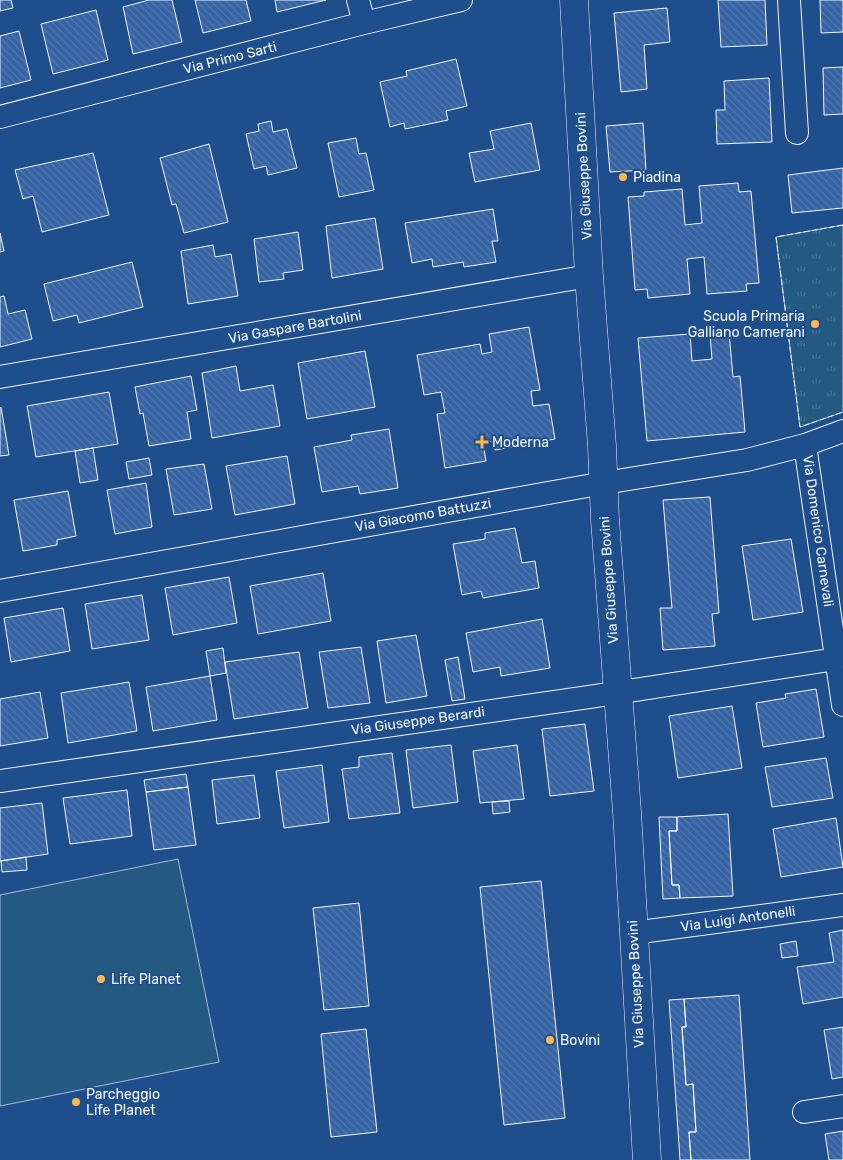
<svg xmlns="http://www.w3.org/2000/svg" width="843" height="1160" font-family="Rubik,sans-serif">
<defs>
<pattern id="grass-tufts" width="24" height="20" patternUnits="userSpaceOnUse" patternTransform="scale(1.25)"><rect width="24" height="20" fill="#245a82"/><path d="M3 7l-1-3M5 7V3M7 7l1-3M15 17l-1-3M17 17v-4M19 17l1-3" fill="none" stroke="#447295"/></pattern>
<pattern id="building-back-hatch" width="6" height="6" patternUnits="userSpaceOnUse" patternTransform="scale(1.25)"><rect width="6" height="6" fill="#3563a3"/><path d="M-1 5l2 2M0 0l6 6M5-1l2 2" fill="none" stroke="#537ab1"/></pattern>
</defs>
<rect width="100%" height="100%" fill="#1f4e8c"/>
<!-- grass -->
<path fill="url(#grass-tufts)" stroke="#a8bbd7" d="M843 225V412L800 427 776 237Z"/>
<!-- pitch -->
<path fill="#245a82" stroke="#a8bbd7" d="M178 859 219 1062 0 1106V895Z"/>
<!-- building -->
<path fill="url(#building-back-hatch)" stroke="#f2f6ff" d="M0 0H11L13 8 0 11Z
M149 0H172L182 42 133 54 123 7Z
M195 0H246L251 21 203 33Z
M275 0H326L277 12Z
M718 0H765L767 45 721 47Z
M820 0H843V32L821 33Z
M667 8 670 42 644 45 647 89 621 92 614 13Z
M96 10 108 60 53 74 41 24Z
M19 31 31 80 0 88V36Z
M456 59 467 106 446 111 448 120 405 129 404 123 390 127 380 82 407 76 406 71Z
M843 67V114L824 115 823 68Z
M769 78 772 142 717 144 716 110H725L724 81Z
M271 121 273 132 287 129 297 168 268 175 266 166 254 169 246 134 259 131 258 124Z
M531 123 540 170 475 182 469 153 494 149 490 131Z
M643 123 646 170 610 172 606 126Z
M356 138 359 154 366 153 374 190 339 197 328 143Z
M209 144 228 222 184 233 176 204 172 205 160 158Z
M93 153 109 215 42 232 33 196 23 199 15 170Z
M843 168V208L792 213 788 175Z
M738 183 739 192 751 191 759 283 746 284 747 291 707 294 704 257 687 259 690 294 648 298 647 289 635 290 628 197 644 196V192L682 189 685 225 702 223 699 186Z
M493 209 498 241H492L496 262 464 267 463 262 433 267 432 259 412 263 405 223Z
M375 218 383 269 332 278 326 226Z
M298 232 303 270 283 273 284 279 259 282 254 239Z
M0 233 4 251 0 252Z
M213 245 215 257 231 254 238 296 188 304 181 251Z
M132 262 143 307 79 323 77 315 53 321 44 284Z
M4 296 8 314 25 310 32 339 0 347V297Z
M529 327 540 390 531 391 533 406 549 404 555 439 495 450 493 441 483 443 486 461 445 468 437 414 445 413 441 392 424 395 417 355 480 344 482 354 492 352 489 334Z
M729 332 733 377 740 376 745 432 647 441 638 338 690 334 692 361 712 359 710 334Z
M365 351 375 407 307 419 298 363Z
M236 366 240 391 273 385 280 426 212 438 202 373Z
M191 376 197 410 187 412 191 439 149 446 143 413 140 414 135 387Z
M109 392 118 444 36 457 27 406Z
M1 407 9 455 0 456V408Z
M389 429 398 488 360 494 358 486 322 492 314 447 352 440 351 435Z
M93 448 98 480 80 483 75 451Z
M287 456 295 504 235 515 226 466Z
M149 458 152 475 129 479 126 462Z
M204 464 212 509 174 515 166 469Z
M146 483 152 527 115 534 107 490Z
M68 491 76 536 57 540V545L23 551 14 500Z
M710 497 719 613 712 614 715 646 663 650 660 608H672L663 500Z
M515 528 522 563 535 561 539 588 483 598 481 591 462 595 453 544 485 539V533Z
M791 539 803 612 753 620 742 546Z
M323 573 331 621 258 634 250 586Z
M229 577 237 623 173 635 165 588Z
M142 595 149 640 92 649 85 604Z
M63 608 70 651 11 662 4 618Z
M542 619 550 668 501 676 500 667 473 672 466 633Z
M416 635 427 696 386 703 377 641Z
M361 647 370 703 328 708 319 652Z
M223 648 226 673 210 676 206 651Z
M299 652 308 708 234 719 225 662Z
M458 657 465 699 452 701 445 660Z
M210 676 217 720 153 731 146 687Z
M129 682 137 731 68 743 61 693Z
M816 689 824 737 763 747 756 703 786 698 785 694Z
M40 692 48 738 0 746V699Z
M732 706 742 768 678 778 669 716Z
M585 724 594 791 550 796 542 729Z
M451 745 458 802 413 808 406 750Z
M517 745 524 799 480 803 473 751Z
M392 753 400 813 349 819 342 769 359 767V757Z
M826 758 833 798 772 807 765 767Z
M322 765 329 822 284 828 276 771Z
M186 774 188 787 146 792 144 780Z
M254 775 260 818 217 824 212 780Z
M188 787 196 845 154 850 146 792Z
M127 790 132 836 70 844 63 798Z
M509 801 510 812 493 814 492 802Z
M42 803 48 854 0 861V808Z
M728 814 733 896 680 898 679 885H672L669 831H677V817Z
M659 817H677V831H669L672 885H679L680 898 663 899Z
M836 818 843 867 781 877 773 829Z
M26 857 27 870 2 872 1 861Z
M541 881 565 1118 504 1125 480 887Z
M359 903 369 1006 324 1010 313 908Z
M843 930V997L803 1004 797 967 834 962 829 933Z
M796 941 798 956 782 958 780 944Z
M739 995 750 1160H691L689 1132H696L693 1084 686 1085 682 1027H686L684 999Z
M684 999 686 1027H682L686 1085 693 1084 696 1132H689L691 1160H680L669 1000Z
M843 1027V1077L832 1079 824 1030Z
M366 1029 377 1132 331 1137 321 1034Z
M843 1131V1160H829L825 1134Z"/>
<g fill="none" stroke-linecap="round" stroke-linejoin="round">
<!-- minor casing -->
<g stroke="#f2f6ff" stroke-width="24">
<path id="minor" d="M358 0 364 23
M789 0 797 133
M0 117 364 23 461 0
M0 377 589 276
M805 445 843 705
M0 591 604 483 747 460 805 445 843 431
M0 781 589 697 836 659
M633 933 843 905
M804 1112 843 1106"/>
</g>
<!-- tertiary casing -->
<g stroke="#f2f6ff" stroke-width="29">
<path id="tertiary" d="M574 0 589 276 602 446 605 520 627 812 647 1160"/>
</g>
<!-- minor -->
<use href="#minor" stroke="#1f4e8c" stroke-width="22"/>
<!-- tertiary -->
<use href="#tertiary" stroke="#1f4e8c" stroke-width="28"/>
<!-- fence -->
<path stroke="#f2f6ff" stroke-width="1" stroke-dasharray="6 2.5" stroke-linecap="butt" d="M843 225 776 237 800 427 843 412"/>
</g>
<!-- markers -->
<g fill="#ffb74d" stroke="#1f4e8c" stroke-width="2">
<circle cx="623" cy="177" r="5"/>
<circle cx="815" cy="324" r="5"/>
<path d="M479.5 434.5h5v5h5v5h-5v5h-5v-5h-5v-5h5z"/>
<circle cx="101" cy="979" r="5"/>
<circle cx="550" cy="1040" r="5"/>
<circle cx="76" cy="1102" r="5"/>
</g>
<g text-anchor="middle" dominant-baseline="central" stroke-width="4" stroke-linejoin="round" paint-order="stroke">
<!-- street labels -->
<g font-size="14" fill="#f2f6ff" stroke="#1f4e8c">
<text transform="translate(230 58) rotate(-14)">Via Primo Sarti</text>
<text transform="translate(584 176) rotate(-93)">Via Giuseppe Bovini</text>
<text transform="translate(295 327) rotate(-10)">Via Gaspare Bartolini</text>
<text transform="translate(423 515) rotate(-10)">Via Giacomo Battuzzi</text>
<text transform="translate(818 531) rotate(82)">Via Domenico Carnevali</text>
<text transform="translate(609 580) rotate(-94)">Via Giuseppe Bovini</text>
<text transform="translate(418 721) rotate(-8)">Via Giuseppe Berardi</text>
<text transform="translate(738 919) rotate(-8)">Via Luigi Antonelli</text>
<text transform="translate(636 984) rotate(-93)">Via Giuseppe Bovini</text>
</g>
<!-- poi labels -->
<g font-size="14" fill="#f2f6ff" stroke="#1f4e8c" text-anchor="start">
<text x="633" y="177">Piadina</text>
<text x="805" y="316" text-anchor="end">Scuola Primaria<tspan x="805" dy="16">Galliano Camerani</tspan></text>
<text x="492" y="442">Moderna</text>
<text x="111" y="979">Life Planet</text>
<text x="560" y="1040">Bovini</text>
<text x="86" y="1094">Parcheggio<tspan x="86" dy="16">Life Planet</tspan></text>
</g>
</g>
</svg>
